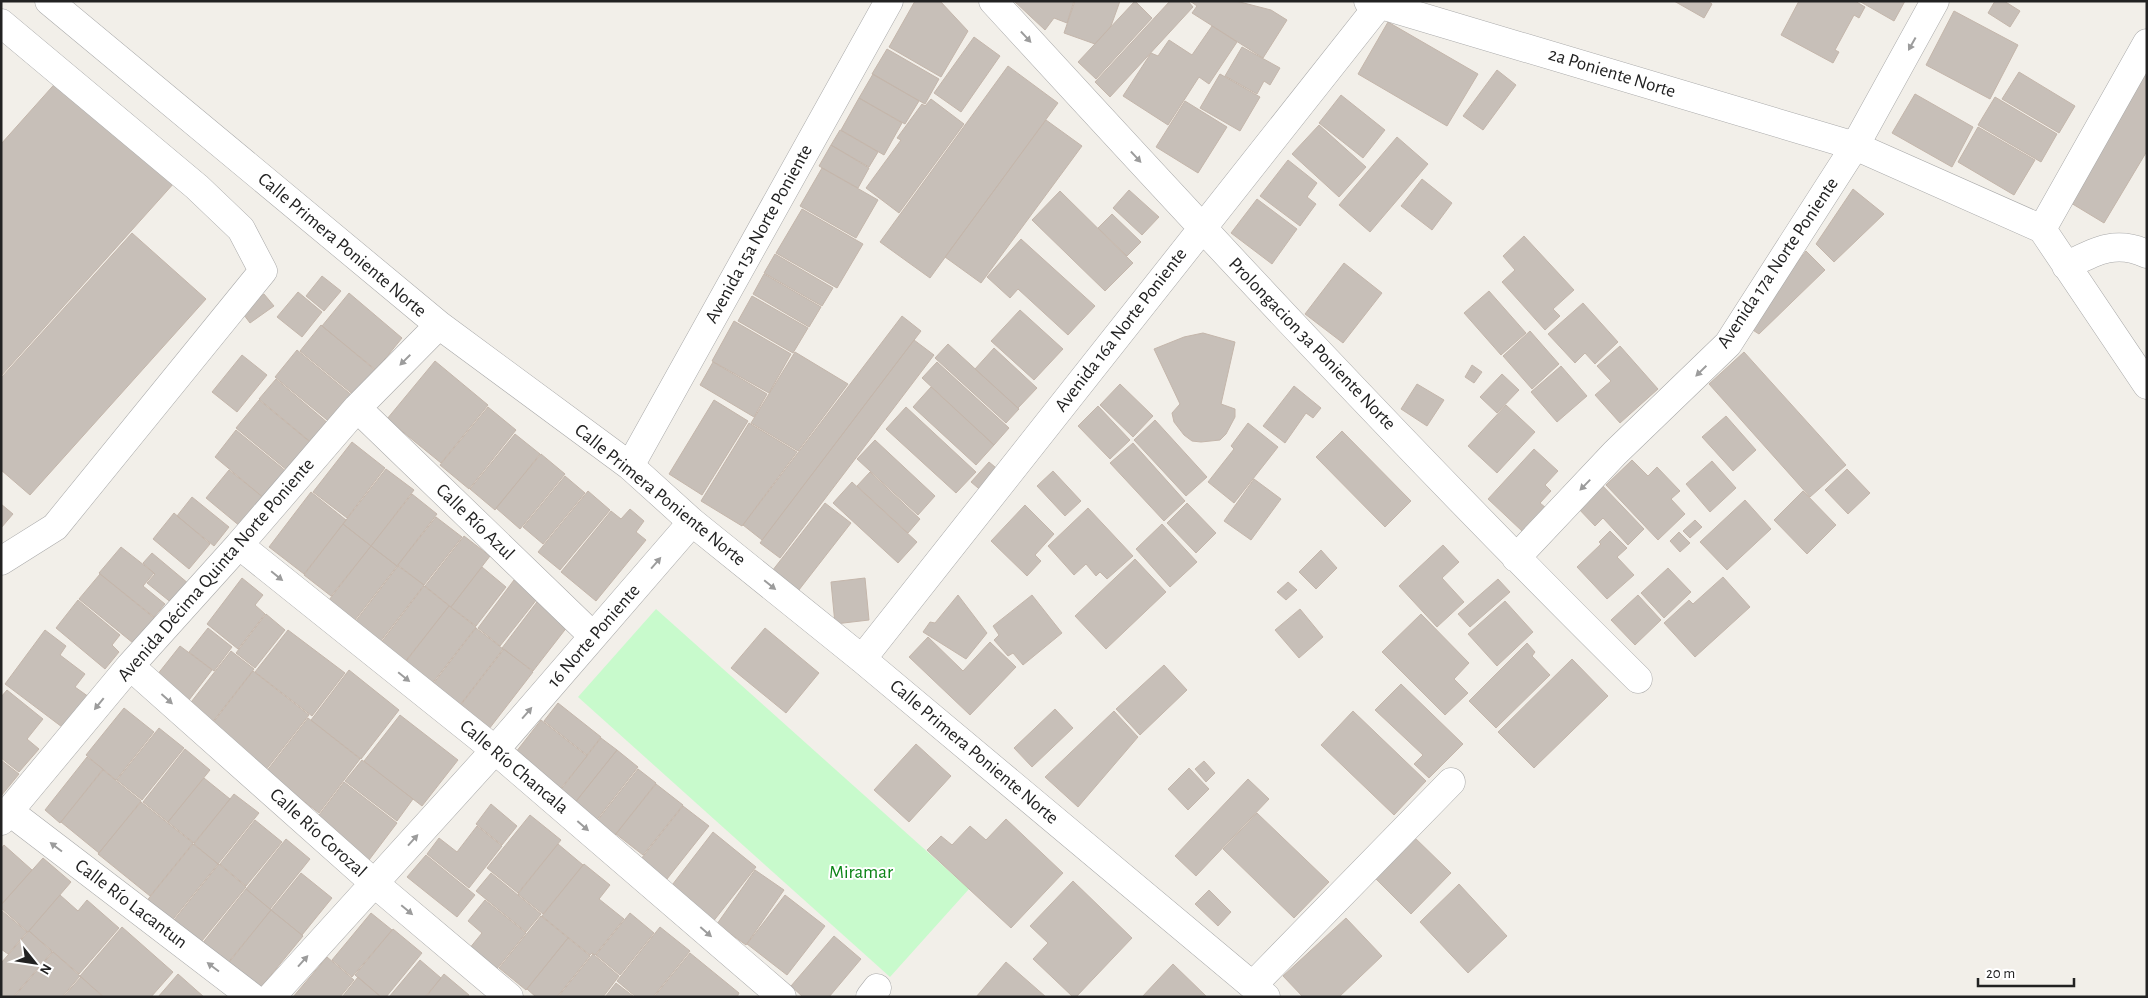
<svg xmlns="http://www.w3.org/2000/svg" width="2148" height="998" font-family="'Alegreya Sans',sans-serif">
<rect width="100%" height="100%" fill="#f2efe9"/>
<!-- park -->
<path fill="#c8facc" d="M656 609 969 889 890 977 578 697Z"/>
<!-- building -->
<path fill="#c7bfb8" stroke="#c4b6ab" d="M915 1H940L968 31 941 77 889 47Z
M1014 1H1074L1067 23 1054 18 1045 30Z
M1075 1H1120L1111 26 1095 44 1064 33Z
M1135 1 1152 18 1096 79 1078 62Z
M1170 1H1188L1193 7 1110 97 1095 82Z
M1190 1H1236L1271 10 1287 20 1263 58 1192 13 1197 6Z
M1674 1H1708L1712 4 1704 18Z
M1799 1H1855L1865 7 1859 18 1854 15 1835 50 1839 52 1833 63 1781 35Z
M1859 1H1905L1894 21Z
M1995 1H2004L2020 11 2010 27 1988 13Z
M1954 11 2018 45 1990 99 1926 65Z
M1388 22 1478 74 1447 126 1358 74Z
M1212 26 1237 42 1209 84 1199 77 1168 125 1123 96 1151 53 1158 56 1169 40 1192 55Z
M974 37 1000 56 961 112 934 93Z
M1242 47 1280 68 1270 85 1264 81 1257 94 1225 76Z
M887 49 939 79 925 104 872 74Z
M2147 65V151L2104 223 2066 200Z
M1008 66 1058 103 930 278 880 242Z
M1497 70 1516 85 1483 130 1463 116Z
M2019 72 2075 106 2059 133 2002 99Z
M873 74 919 101 905 124 859 98Z
M1220 74 1260 97 1240 131 1200 108Z
M60 78 175 182 1 376V144Z
M1915 94 1973 127 1952 167 1892 133Z
M1341 95 1385 130 1363 158 1319 123Z
M1995 97 2057 134 2041 162 1978 125Z
M859 98 902 123 884 155 841 130Z
M931 99 964 124 899 213 866 188 901 140 897 138 922 104 925 106Z
M1185 101 1227 127 1198 173 1156 147Z
M1046 120 1082 146 981 283 945 257Z
M1319 125 1366 167 1339 197 1292 154Z
M1978 127 2035 160 2014 195 1958 162Z
M840 130 878 152 869 167 831 145Z
M1397 137 1428 164 1370 232 1339 205Z
M831 145 869 168 858 188 819 166Z
M1288 160 1317 183 1307 197 1316 204 1300 226 1260 196Z
M822 168 878 200 856 238 800 206Z
M1422 179 1452 203 1432 230 1401 206Z
M1853 189 1884 214 1834 262 1816 244Z
M1129 190 1159 217 1142 235 1113 208Z
M1060 191 1133 263 1105 291 1032 220Z
M1257 199 1297 229 1272 264 1231 233Z
M802 209 863 244 837 288 776 253Z
M1112 214 1141 242 1127 256 1098 228Z
M132 233 206 299 30 495 1 470V378Z
M1524 236 1574 290 1553 309 1560 316 1545 330 1502 282 1515 270 1503 256Z
M1021 239 1095 306 1068 335 1018 289 1010 298 987 277Z
M1806 251 1825 270 1759 334 1748 327Z
M775 254 833 288 822 306 764 273Z
M1344 263 1382 293 1343 343 1305 314Z
M764 274 821 307 809 327 753 294Z
M322 276 341 291 324 311 306 296Z
M1489 291 1526 333 1501 355 1464 313Z
M298 292 322 312 302 337 277 317Z
M349 293 402 338 376 370 322 326Z
M264 294 274 306 250 323 241 311Z
M752 296 808 328 793 353 738 321Z
M1583 303 1618 342 1595 364 1585 353 1575 363 1548 334Z
M1020 310 1063 349 1034 380 991 341Z
M902 316 921 331 762 540 743 525Z
M734 321 791 354 769 393 712 361Z
M321 325 376 371 355 396 300 351Z
M1530 331 1559 364 1532 389 1503 356Z
M1203 333 1235 342 1221 404 1235 409V417L1226 434 1220 440 1201 442 1192 441 1184 435 1174 422 1172 413 1180 404 1154 349 1184 337Z
M914 340 934 355 780 558 760 543Z
M948 344 1019 409 1006 423 935 358Z
M1620 346 1658 389 1620 423 1595 395 1611 381 1597 366Z
M994 348 1037 388 1018 408 975 369Z
M297 350 354 397 332 424 275 377Z
M795 352 848 384 798 451 751 423Z
M1744 352 1846 465 1810 497 1709 384Z
M242 355 267 375 237 412 212 392Z
M435 361 488 405 441 463 387 419Z
M713 362 767 394 754 417 700 385Z
M937 362 1009 428 994 445 922 378Z
M1472 365 1482 372 1474 383 1465 377Z
M1561 366 1587 396 1557 422 1531 392Z
M1502 374 1519 390 1497 413 1480 397Z
M276 379 329 424 313 444 259 399Z
M1120 384 1153 416 1133 437 1100 405Z
M1417 384 1444 400 1427 426 1401 409Z
M1294 386 1321 408 1313 418 1306 413 1285 443 1263 426Z
M931 387 994 445 976 465 913 407Z
M259 400 311 443 288 471 236 428Z
M714 400 748 421 702 495 669 474Z
M1506 405 1535 432 1497 473 1468 446Z
M1098 406 1130 440 1110 459 1078 426Z
M488 407 516 430 469 489 440 465Z
M906 407 976 472 956 493 886 429Z
M1726 416 1756 450 1733 471 1702 437Z
M1155 420 1207 477 1186 496 1134 440Z
M749 423 797 452 742 526 701 501Z
M1248 423 1278 447 1234 503 1208 482 1234 449 1231 446Z
M236 430 287 472 265 499 215 457Z
M1342 431 1411 501 1385 527 1316 457Z
M515 434 540 454 495 510 470 489Z
M875 440 935 496 918 515 857 459Z
M352 442 385 468 347 518 313 492Z
M1133 443 1185 501 1164 521 1110 463Z
M1534 449 1558 471 1545 485 1551 491 1540 503 1546 508 1523 532 1488 499Z
M541 454 565 474 520 529 496 508Z
M1632 460 1648 476 1657 467 1680 491 1671 499 1685 514 1658 540 1606 485Z
M1712 461 1736 488 1710 512 1686 484Z
M989 462 1001 472 984 493 971 482Z
M386 469 414 490 371 546 343 524Z
M1847 469 1870 493 1848 514 1825 490Z
M229 470 265 499 241 527 206 498Z
M1053 471 1081 501 1065 516 1037 486Z
M870 472 920 519 908 533 857 486Z
M565 476 585 493 543 544 523 527Z
M1254 479 1281 499 1251 540 1224 521Z
M852 482 917 542 898 563 833 503Z
M1600 483 1644 529 1628 545 1603 518 1595 526 1576 506Z
M588 491 610 510 560 570 538 552Z
M1803 491 1836 525 1807 554 1774 520Z
M311 492 346 520 304 574 269 547Z
M412 494 437 514 397 566 371 546Z
M192 497 229 527 214 546 177 516Z
M1745 500 1771 529 1727 570 1700 542Z
M825 503 851 523 795 595 769 575Z
M1187 503 1216 533 1196 553 1167 523Z
M1 504 13 514 1 528Z
M1025 505 1054 534 1035 555 1041 561 1027 576 991 541Z
M1088 508 1133 556 1107 579 1100 572 1096 576 1086 564 1074 575 1048 546Z
M630 509 644 521 636 532 646 540 596 601 561 572 611 511 621 519Z
M174 513 210 544 189 569 153 539Z
M436 517 462 537 424 585 398 565Z
M1695 520 1702 527 1690 538 1683 531Z
M343 524 371 546 331 596 304 575Z
M1162 524 1197 562 1170 587 1136 549Z
M1610 531 1627 548 1617 557 1634 575 1607 599 1577 567 1601 544 1599 542Z
M1679 532 1690 543 1680 552 1670 541Z
M464 536 490 556 451 607 425 586Z
M1443 545 1459 562 1442 578 1464 602 1437 627 1399 586Z
M371 546 397 566 355 620 329 600Z
M121 547 154 573 143 586 165 604 154 617 99 573Z
M1321 550 1337 568 1316 589 1299 572Z
M152 553 189 584 173 604 147 583 155 574 143 563Z
M1135 559 1166 592 1106 649 1075 616Z
M398 566 424 585 380 642 355 622Z
M482 567 506 587 476 626 451 607Z
M1668 568 1691 592 1664 618 1641 593Z
M100 574 154 618 133 643 79 599Z
M517 576 541 594 500 646 478 628Z
M1723 577 1750 607 1695 657 1664 623 1689 600 1693 604Z
M242 578 263 595 255 605 265 614 238 649 207 624Z
M865 578 869 620 835 624 831 582Z
M1498 579 1510 592 1470 627 1458 614Z
M1288 582 1297 590 1286 600 1277 592Z
M424 586 449 606 404 663 380 644Z
M958 595 987 633 966 659 923 632 930 622 935 623Z
M1032 595 1062 633 1023 665 1013 653 1008 656 994 640 999 635 993 626Z
M1638 595 1661 620 1635 645 1611 620Z
M540 598 571 622 533 671 502 648Z
M78 600 120 635 112 645 119 652 105 669 56 628Z
M1505 601 1533 632 1497 666 1468 634Z
M449 606 476 627 431 685 404 664Z
M1300 609 1323 637 1299 658 1275 630Z
M266 614 285 630 255 668 236 653Z
M1421 614 1469 663 1454 679 1468 693 1445 715 1382 652Z
M208 628 232 647 214 671 189 652Z
M476 628 503 649 460 705 433 684Z
M765 628 819 673 786 713 731 668Z
M45 630 66 646 60 655 85 674 75 687 89 697 66 730 5 684Z
M288 630 345 673 312 716 255 672Z
M928 637 963 671 990 642 1016 667 970 715 909 657Z
M1527 643 1535 652 1532 656 1550 675 1496 728 1469 701Z
M180 646 212 670 189 700 157 675Z
M504 649 533 672 489 729 460 706Z
M231 651 254 669 211 724 188 706Z
M1572 659 1608 696 1534 768 1498 732Z
M1164 665 1187 690 1140 735 1116 709Z
M349 670 399 710 361 759 311 720Z
M253 671 309 715 265 771 209 728Z
M1401 684 1463 744 1429 778 1414 764 1423 755 1375 710Z
M7 690 43 719 27 739 39 749 19 772 1 758V697Z
M558 703 601 737 587 755 544 721Z
M124 708 154 732 116 780 86 755Z
M1055 709 1073 728 1032 767 1014 748Z
M1114 711 1138 737 1078 807 1045 777Z
M1353 711 1426 781 1394 815 1321 745Z
M400 715 458 760 422 806 364 761Z
M308 718 360 759 319 813 266 772Z
M541 720 587 756 561 788 516 752Z
M159 728 184 748 142 800 117 780Z
M601 738 617 750 574 804 559 792Z
M916 744 951 776 909 822 874 790Z
M185 749 210 770 168 822 143 802Z
M617 750 638 767 595 822 573 805Z
M87 757 103 769 60 823 45 810Z
M1 760 19 774 1 796Z
M362 760 413 799 397 821 345 781Z
M1204 761 1215 773 1206 782 1195 769Z
M1189 768 1209 789 1188 810 1168 789Z
M638 769 656 783 615 835 597 821Z
M103 770 141 801 99 853 61 822Z
M204 778 230 799 194 843 168 822Z
M1248 779 1269 799 1196 876 1175 856Z
M344 782 397 823 369 860 316 819Z
M656 784 683 805 643 855 616 834Z
M234 794 259 813 218 864 194 844Z
M141 802 193 843 150 896 98 854Z
M491 804 517 826 502 845 476 824Z
M683 806 709 826 663 884 637 864Z
M1257 813 1329 882 1294 918 1223 849Z
M530 815 561 840 518 893 487 868Z
M1006 819 1063 873 1011 928 927 850 941 836 952 845 970 826 986 840Z
M255 820 282 842 246 886 220 864Z
M477 826 502 846 469 888 427 854 439 838 457 852Z
M713 832 756 867 712 923 669 889Z
M1411 834 1451 873 1411 914 1372 875Z
M286 839 310 859 270 909 246 889Z
M193 844 218 864 170 923 145 903Z
M558 844 583 865 543 914 518 894Z
M4 845 32 870 1 905V849Z
M426 855 475 895 457 917 407 877Z
M43 858 71 882 28 932 1 908V905Z
M219 864 246 887 197 947 170 925Z
M584 864 610 885 599 899 624 919 595 955 592 953 590 955 542 916Z
M755 870 784 890 746 945 717 924Z
M301 873 332 898 302 935 271 910Z
M491 873 541 914 526 932 476 891Z
M1073 881 1132 938 1076 997H1073L1033 959 1048 943 1030 926Z
M1459 884 1507 936 1468 973 1420 922Z
M246 889 271 910 226 965 201 945Z
M1209 890 1231 912 1218 926 1195 904Z
M60 895 78 911 87 900 119 928 79 974 29 931Z
M785 895 825 926 787 975 747 944Z
M485 900 526 933 496 970 469 949 482 933 468 921Z
M1 910 27 932 8 954 1 949Z
M271 910 303 936 258 991 227 965Z
M371 913 392 930 352 977 332 960Z
M630 913 654 933 620 975 596 955Z
M541 916 568 938 526 990 499 968Z
M1346 918 1382 956 1339 997H1303L1283 976Z
M122 927 173 972 151 997H104L80 976Z
M660 927 690 951 653 997H636L617 981Z
M393 929 422 953 386 997H381L355 975Z
M29 931 52 952 13 997H1V963Z
M834 936 861 959 829 997H803L791 986Z
M568 938 590 956 557 997H536L527 989Z
M53 952 80 976 62 997H14Z
M690 953 739 993 737 997H654Z
M593 954 619 976 603 997H558Z
M327 957 354 980 340 997H293Z
M420 960 441 978 425 997H389Z
M1006 962 1046 997H976Z
M1173 964 1207 997H1142Z
M178 974 204 997H158Z
M444 974 469 995 468 997H426Z
M81 977 103 997H63Z
M358 977 381 997H342Z
M616 983 633 996V997H605Z"/>
<g fill="none" stroke-linecap="round" stroke-linejoin="round">
<!-- minor casing -->
<g stroke="#a9a9a9" stroke-width="29">
<path id="minor" d="M49 1 439 325 630 466 692 522 862 659 1266 997
M993 1C1204 231 1416 460 1638 679
M1368 1 1855 146 2042 229 2147 385
M1 23 197 187 241 229 263 271 55 527 1 561
M2042 229 2147 43
M2066 266C2094 252 2115 239 2147 254
M357 408 593 636
M630 466 889 1
M239 545 495 750 782 997
M1516 558 1615 453 1728 344 1855 146 1935 1
M862 659 1382 1
M130 666 374 883 509 997
M10 812 252 997
M1 821 130 666 239 545 357 408 439 325
M1253 985 1451 782
M271 997 495 750 692 522
M870 997 877 988"/>
</g>
<!-- minor -->
<use href="#minor" stroke="#fff" stroke-width="28"/>
</g>
<!-- one-way arrows -->
<defs><path id="oneway-solid" d="M-6-.8H1V-3.2L6.5 0L1 3.2V.8H-6Z" transform="scale(1.25)"/></defs>
<g fill="#9c9c9c">
<use href="#oneway-solid" transform="translate(1026 37) rotate(47)"/>
<use href="#oneway-solid" transform="translate(1912 44) rotate(119)"/>
<use href="#oneway-solid" transform="translate(1136 157) rotate(47)"/>
<use href="#oneway-solid" transform="translate(405 360) rotate(135)"/>
<use href="#oneway-solid" transform="translate(1701 371) rotate(136)"/>
<use href="#oneway-solid" transform="translate(1585 485) rotate(134)"/>
<use href="#oneway-solid" transform="translate(656 563) rotate(-49)"/>
<use href="#oneway-solid" transform="translate(277 576) rotate(39)"/>
<use href="#oneway-solid" transform="translate(770 585) rotate(39)"/>
<use href="#oneway-solid" transform="translate(404 677) rotate(39)"/>
<use href="#oneway-solid" transform="translate(167 699) rotate(42)"/>
<use href="#oneway-solid" transform="translate(99 704) rotate(129)"/>
<use href="#oneway-solid" transform="translate(527 713) rotate(-49)"/>
<use href="#oneway-solid" transform="translate(583 826) rotate(41)"/>
<use href="#oneway-solid" transform="translate(413 840) rotate(-48)"/>
<use href="#oneway-solid" transform="translate(56 847) rotate(-143)"/>
<use href="#oneway-solid" transform="translate(407 910) rotate(40)"/>
<use href="#oneway-solid" transform="translate(706 932) rotate(41)"/>
<use href="#oneway-solid" transform="translate(303 961) rotate(-48)"/>
<use href="#oneway-solid" transform="translate(213 967) rotate(-143)"/>
</g>
<g text-anchor="middle" dominant-baseline="central" stroke-width="4" stroke-linejoin="round" paint-order="stroke">
<!-- street labels -->
<g font-size="19" fill="#222" stroke="#fff">
<text transform="translate(1612 73) rotate(17)">2a Poniente Norte</text>
<text transform="translate(759 234) rotate(-61)">Avenida 15a Norte Poniente</text>
<text transform="translate(342 245) rotate(40)">Calle Primera Poniente Norte</text>
<text transform="translate(1778 263) rotate(-56)">Avenida 17a Norte Poniente</text>
<text transform="translate(1121 330) rotate(-52)">Avenida 16a Norte Poniente</text>
<text transform="translate(1312 344) rotate(46)">Prolongacion 3a Poniente Norte</text>
<text transform="translate(660 495) rotate(39)">Calle Primera Poniente Norte</text>
<text transform="translate(475 522) rotate(44)">Calle Río Azul</text>
<text transform="translate(216 570) rotate(-49)">Avenida Décima Quinta Norte Poniente</text>
<text transform="translate(594 636) rotate(-49)">16 Norte Poniente</text>
<text transform="translate(974 752) rotate(40)">Calle Primera Poniente Norte</text>
<text transform="translate(514 767) rotate(40)">Calle Río Chancala</text>
<text transform="translate(318 833) rotate(42)">Calle Río Corozal</text>
<text transform="translate(131 904) rotate(37)">Calle Río Lacantun</text>
</g>
<!-- park labels -->
<g font-size="19" fill="#0c8416" stroke="#fff">
<text x="861" y="872">Miramar</text>
</g>
</g>
<!-- border -->
<rect width="2148" height="998" fill="none" stroke="#222222" stroke-width="5"/>
<!-- north arrow -->
<g transform="translate(35 963) rotate(120)" stroke="#ffffff" stroke-width="4" paint-order="stroke">
<path d="M0-4L9 19L0 12L-9 19Z" fill="#222222"/>
<text y="-8" font-size="14" font-weight="bold" text-anchor="middle" fill="#222222">N</text>
</g>
<!-- scale -->
<path d="M1978 978v8h96v-8" fill="none" stroke="#222222" stroke-width="2.5"/>
<text x="1986" y="978" font-size="15" fill="#222222" stroke="#ffffff" stroke-width="4" paint-order="stroke">20 m</text>
</svg>
